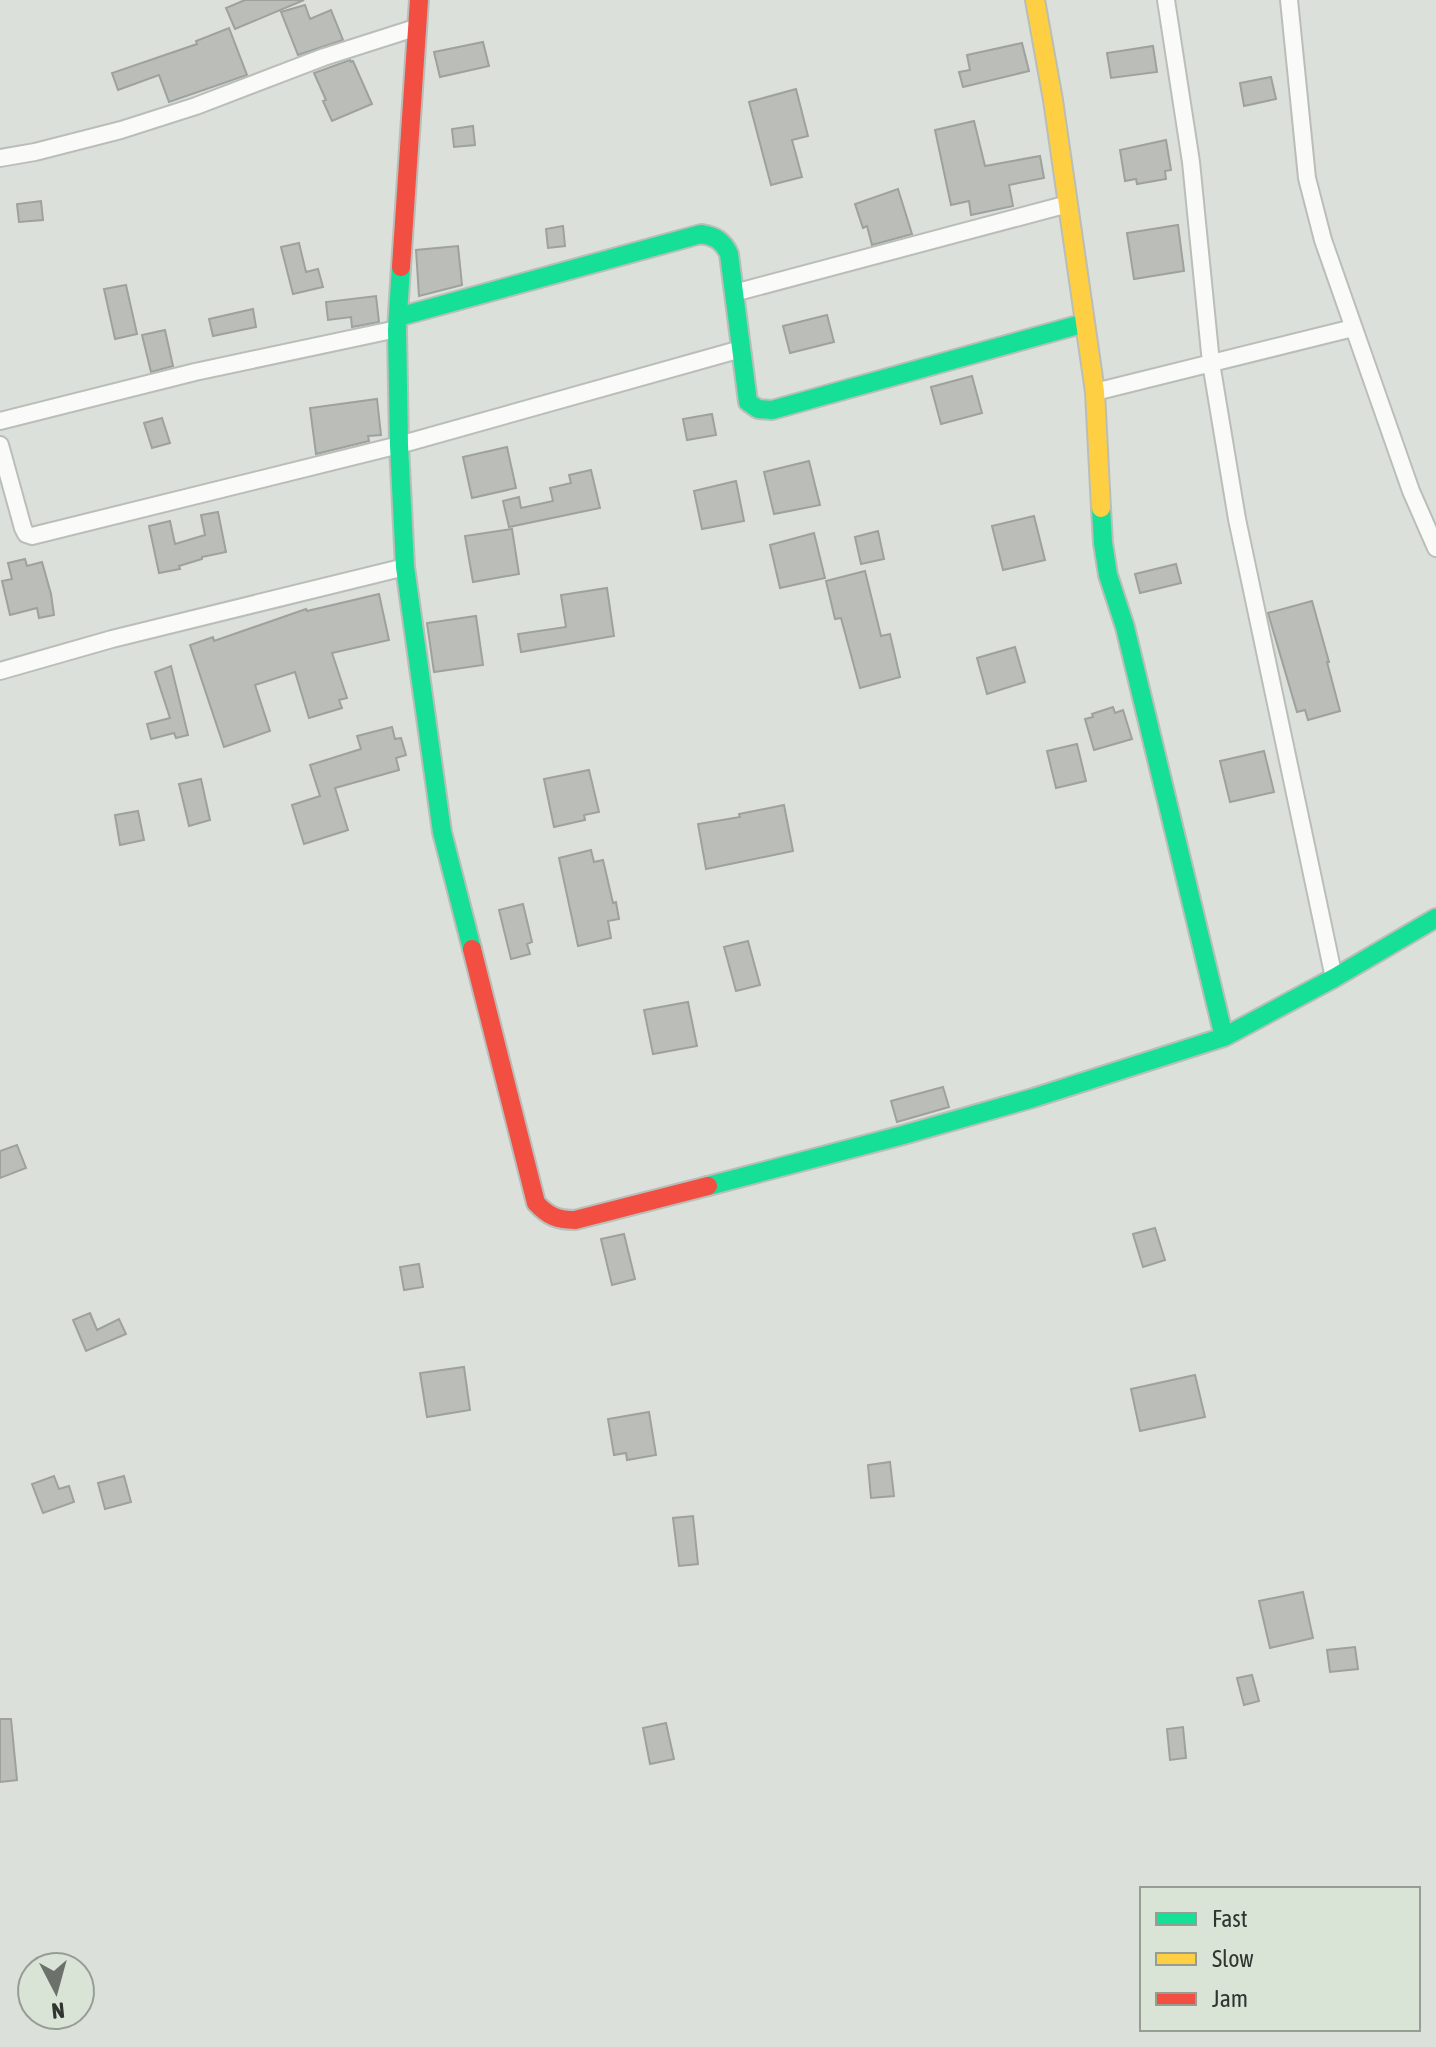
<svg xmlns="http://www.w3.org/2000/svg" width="1436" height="2047" font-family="'Asap Condensed',sans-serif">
<rect width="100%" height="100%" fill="#dbe0da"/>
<!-- building -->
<path fill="#bbbeb8" stroke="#9ea19c" stroke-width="2" d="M245 0H304L235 29 226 8Z
M305 5 310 19 331 10 343 40 298 55 281 12Z
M229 28 247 75 169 102 159 75 118 90 112 73 197 44 196 41Z
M483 42 489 66 440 77 434 52Z
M1022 43 1029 71 963 87 959 72 970 70 967 55Z
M1153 46 1157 72 1111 78 1107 53Z
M350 60 351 62 353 61 372 104 332 121 323 101 326 100 314 73Z
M1271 77 1276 99 1244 106 1240 83Z
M796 89 808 136 792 140 802 177 771 185 749 102Z
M974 121 985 166 1040 156 1044 178 1009 185 1013 206 971 215 969 201 951 205 935 130Z
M473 126 475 145 454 147 452 129Z
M1166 140 1171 170 1165 171 1166 179 1137 184 1136 179 1125 181 1120 150Z
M898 189 912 234 872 245 867 226 863 228 855 204Z
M41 201 43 220 19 222 17 204Z
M1178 225 1184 271 1134 279 1127 233Z
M563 226 565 246 548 248 546 229Z
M299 243 306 272 318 269 323 287 293 294 281 247Z
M458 246 462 285 419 296 416 250Z
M126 285 137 334 115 339 104 289Z
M376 296 379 322 352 327 351 317 328 320 326 302Z
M253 309 256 327 213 336 209 319Z
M827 315 834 342 790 353 783 326Z
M165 330 173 366 151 372 142 335Z
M972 376 982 413 941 424 931 387Z
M377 399 381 435 368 436 369 441 316 454 310 408Z
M712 414 716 435 687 440 683 419Z
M162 418 170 443 152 448 144 423Z
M507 447 516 488 472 498 463 457Z
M809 461 820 505 774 514 764 472Z
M591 470 600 508 509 527 503 501 519 497 521 508 553 501 550 488 571 483 569 475Z
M736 481 744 521 702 529 694 491Z
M218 512 226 552 202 557V559L179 566 180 569 159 573 149 526 170 521 175 544 205 535 201 515Z
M1034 516 1045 560 1003 570 992 526Z
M512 529 519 574 473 582 465 536Z
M878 531 884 559 861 564 855 537Z
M814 533 825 578 780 588 770 545Z
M25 559 27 566 42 562 51 594 54 615 39 618 37 608 10 615 2 581 12 579 8 563Z
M1176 564 1181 583 1140 593 1135 574Z
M865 571 881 636 890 634 900 677 860 688 841 618 835 619 826 581Z
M607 588 614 636 521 652 518 634 566 627 561 595Z
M379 594 389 640 332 653 347 698 339 700 342 708 309 718 295 672 255 685 270 731 224 747 190 645 213 637 214 641 306 609 307 611Z
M1312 601 1329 662H1327L1340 711 1308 720 1305 710 1297 712 1268 613Z
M476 616 483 665 434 672 427 623Z
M1015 647 1025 682 987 694 977 658Z
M171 666 188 735 176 738 174 733 151 739 147 724 170 718 155 672Z
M1113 707 1115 713 1123 710 1132 739 1094 750 1085 719 1093 717 1092 714Z
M392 727 395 739 401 738 406 755 396 758 399 770 335 788 348 830 304 844 292 805 320 796 310 765 361 749 357 736Z
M1077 744 1086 781 1056 788 1047 751Z
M1264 751 1274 792 1230 802 1220 761Z
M589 770 599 812 584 815 585 820 554 827 544 779Z
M201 779 210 820 189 826 179 784Z
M784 805 793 851 706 869 698 824 740 817 739 814Z
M138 811 144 840 120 845 115 815Z
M591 850 594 862 603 860 613 903 616 902 619 919 608 921 611 938 578 946 559 858Z
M523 904 532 942 527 944 530 954 511 959 499 910Z
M748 941 760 985 736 991 724 947Z
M688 1002 697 1046 653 1054 644 1010Z
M943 1087 949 1107 897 1122 891 1101Z
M17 1145 26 1168 0 1178V1151Z
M1155 1228 1165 1260 1143 1267 1133 1234Z
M624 1234 635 1279 612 1285 601 1239Z
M419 1264 423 1287 404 1290 400 1267Z
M90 1313 97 1330 119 1319 126 1334 86 1351 73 1320Z
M464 1367 470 1410 427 1417 420 1373Z
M1195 1375 1205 1417 1140 1431 1131 1389Z
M649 1412 656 1455 627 1460 626 1453 614 1455 608 1419Z
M890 1462 894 1496 871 1498 868 1465Z
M54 1476 59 1489 69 1486 74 1502 43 1513 32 1484Z
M124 1476 131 1502 105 1509 98 1483Z
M693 1516 698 1564 679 1566 673 1518Z
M1303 1592 1313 1638 1270 1648 1259 1601Z
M1355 1647 1358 1669 1330 1672 1327 1650Z
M1252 1675 1259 1701 1244 1705 1237 1678Z
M0 1719H11L17 1780 0 1782Z
M666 1723 674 1759 650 1764 643 1728Z
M1183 1727 1186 1758 1170 1760 1167 1729Z"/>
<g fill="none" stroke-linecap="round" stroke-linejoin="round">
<!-- street casing -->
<g stroke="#babeb8" stroke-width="20">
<path id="street" d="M1166 0 1191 162 1211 363 1237 519 1334 978
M1289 0 1307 178 1323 240 1411 491 1436 548
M0 158 35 152 121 130 196 106 324 57 418 27
M734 293 1068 204
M1095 392 1353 328
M0 421 195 372 397 329
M0 445 23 528 26 534 32 536 399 445 741 349
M0 671 112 639 405 567"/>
</g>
<!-- fast casing -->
<g stroke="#babeb8" stroke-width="22">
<path id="fast" d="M401 267 397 329 399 445 405 567 442 832 472 949
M398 317 701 234C715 236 723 241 729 254L748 402 758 409 772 410 1085 323
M1101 508 1103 543 1108 575 1125 627 1224 1037
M708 1186 903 1135 1033 1098 1224 1037 1334 978 1436 918"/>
</g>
<!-- slow casing -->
<g stroke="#babeb8" stroke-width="22">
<path id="slow" d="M1035 0 1053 100 1095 392 1101 508"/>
</g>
<!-- jam casing -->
<g stroke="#babeb8" stroke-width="22">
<path id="jam" d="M401 267 419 0
M472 949 536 1203C548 1216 557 1220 575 1220L708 1186"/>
</g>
<!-- street -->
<use href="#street" stroke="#fafaf9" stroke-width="16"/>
<!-- fast -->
<use href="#fast" stroke="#16e098" stroke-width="18"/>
<!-- slow -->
<use href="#slow" stroke="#ffcf43" stroke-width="18"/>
<!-- jam -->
<use href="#jam" stroke="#f24e42" stroke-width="18"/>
</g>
<!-- legend -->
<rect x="1140" y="1887" width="280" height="144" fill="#d9e4d6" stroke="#969e94" stroke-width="2"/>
<rect x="1156" y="1913" width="40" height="12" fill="#16e098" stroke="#969e94" stroke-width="2"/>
<text x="1212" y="1927" font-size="24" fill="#313530">Fast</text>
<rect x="1156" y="1953" width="40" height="12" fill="#ffcf43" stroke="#969e94" stroke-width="2"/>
<text x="1212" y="1967" font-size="24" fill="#313530">Slow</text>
<rect x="1156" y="1993" width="40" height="12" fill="#f24e42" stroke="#969e94" stroke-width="2"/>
<text x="1212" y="2007" font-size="24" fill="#313530">Jam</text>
<!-- north arrow -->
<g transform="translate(56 1991) rotate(174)"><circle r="38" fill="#d9e4d6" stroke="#969e94" stroke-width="2"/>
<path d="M0-6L14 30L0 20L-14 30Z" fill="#6c716c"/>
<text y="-12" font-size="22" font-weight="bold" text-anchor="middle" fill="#313530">N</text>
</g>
</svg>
